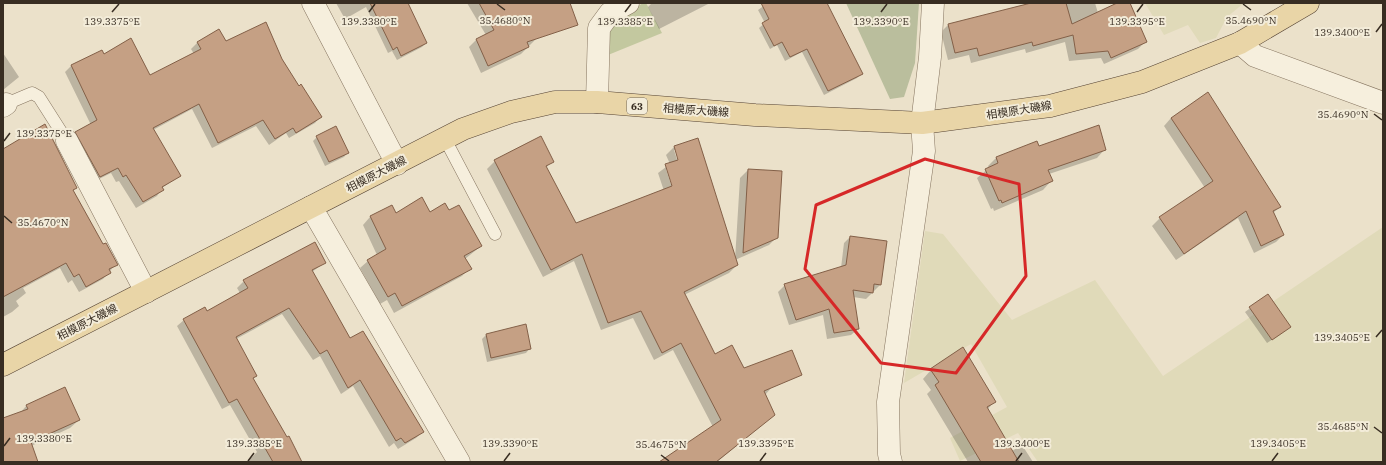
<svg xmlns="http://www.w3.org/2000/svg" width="1386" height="465" font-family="'IBM Plex Serif','Noto Sans JP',serif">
<rect width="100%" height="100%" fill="#ebe1ca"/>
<!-- farmland -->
<path fill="#e0dab9" d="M1145 3H1244L1227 17 1216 38 1200 43 1188 25 1164 35Z
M1383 227V462H1038L1018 433 960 461 950 438 1007 407 971 344 904 383 925 231 943 234 1012 320 1095 280 1163 376Z"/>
<!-- green -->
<path fill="#c3c89f" d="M643 3H646L662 33 608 55 607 31 612 23Z"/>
<!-- cemetery -->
<path fill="#babe9d" d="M846 3H919L915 63 904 97 890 99Z"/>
<!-- shadow -->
<path fill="#0003" fill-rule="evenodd" d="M336 3H402L426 43 422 47 397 60 392 51 388 53 366 7 345 19Z
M467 3H517L537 38 521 54 481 73 469 47 476 40 486 35Z
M652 3H710L659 29 648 7Z
M768 3H826L861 73 857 78 824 95 802 52 785 61 777 45 770 49 759 28 765 23 758 10Z
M1035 3H1095L1098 13 1120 3H1129L1146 41 1138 49 1104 64 1101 58 1069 61 1065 42 1026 53 1025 49 971 63 969 55 948 60 941 32 948 25Z
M226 42 281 60 298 87 321 116 315 123 289 138 286 133 269 145 256 126 212 148 192 109 153 130 179 176 162 188 157 196 136 208 119 181 116 182 111 173 93 182 70 139 76 133 91 125 65 72 71 66 102 52 103 55 150 77 194 54 191 49 197 43Z
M3 53 19 77 3 90Z
M1208 94 1280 207 1273 213 1283 235 1276 242 1254 253 1238 218 1176 260 1152 226 1160 218 1205 188 1164 126 1171 118Z
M317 137 348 152 344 157 325 166 313 141Z
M540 138 552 161 546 168 576 224 664 191 658 173 670 164 666 155 674 147 698 139 735 260 740 178 748 170 781 172 777 237 769 245 735 260 737 265 729 273 684 295 715 355 732 346 743 369 765 361 772 387 765 395 774 415 717 462H661L713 427 673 350 654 360 633 318 601 330 574 261 543 277 487 169 495 161ZM674 150H676L681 165 679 166ZM666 169H668L675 191H673Z
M1105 149 1097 158 1049 174 1051 181 1043 190 994 211 993 208 991 209 977 178 989 168 988 166 996 158Z
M3 152 76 187 73 191 102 246 116 264 103 279 79 292 72 280 68 283 60 268 23 288 26 293 16 301 19 306 12 312 3 317Z
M391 206 396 214 430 213 481 246 465 259 470 268 462 276 394 313 387 300 380 304 360 268 368 261 377 255 363 225 370 217Z
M850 237 880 285 866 299 853 297 858 329 851 335 827 339 823 315 789 325 778 292 785 285 841 268 844 243Z
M315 243 324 263 312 272 350 340 422 432 416 438 398 449 394 443 389 447 353 386 341 394 320 356 313 360 282 314 236 339 256 376 253 379 301 462H250L249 460 257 452 230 405 222 409 177 326 184 320 207 312 240 293 237 288 244 281Z
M1268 295 1285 331 1267 343 1245 312Z
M525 326 530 348 526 353 487 362 482 339 486 335Z
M931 370 995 401 987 410 1012 451 1022 445 1033 462H968L927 394 931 390 923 379Z
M27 405 79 420 70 428 31 446 37 462H3V419L20 413Z"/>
<!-- building -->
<path fill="#c5a084" stroke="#836048" d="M370 3H408L427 43 401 56 397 47 393 50Z
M479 3H570L578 25 527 42 529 47 488 66 476 39 494 30Z
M761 3H827L863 74 828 91 807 49 790 57 782 42 774 46 762 23 769 19Z
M1031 3H1066L1072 24 1117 3H1130L1147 42 1111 58 1108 51 1076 54 1073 35 1033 46 1032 42 979 56 977 48 955 53 948 24Z
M266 22 282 59 299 86 301 84 322 117 296 133 293 128 275 139 263 120 218 143 199 104 153 128 181 176 162 187 164 190 143 202 126 175 123 177 118 168 100 177 75 132 97 120 71 65 102 50 104 54 131 38 150 75 201 49 197 42 219 29 226 41Z
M1208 92 1281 207 1273 211 1284 235 1261 246 1246 211 1184 254 1159 217 1213 181 1171 118Z
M45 124 77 188 73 190 103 244 106 243 118 265 109 269 111 273 86 287 79 274 74 277 66 263 3 297V149Z
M1099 125 1106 150 1048 170 1053 181 1002 203 1001 200 999 201 985 169 998 163 996 157 1037 141 1039 146Z
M336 126 349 153 329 162 316 136Z
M541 136 554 162 546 166 576 223 672 186 665 164 678 160 674 146 698 138 738 265 684 292 715 354 732 345 744 368 792 350 802 375 764 391 775 415 716 462H659L721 420 681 343 662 353 641 311 608 323 582 254 551 270 494 160Z
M748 169 782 171 778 238 743 253Z
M422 197 430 212 445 203 449 210 459 205 482 246 464 256 472 269 402 306 395 293 388 297 367 260 386 249 370 216 392 205 396 213Z
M850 236 887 241 881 285 874 284 873 293 853 290 859 329 834 333 829 309 796 320 784 284 846 265Z
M315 242 326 263 312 270 350 338 363 331 424 432 405 443 401 438 396 441 360 380 348 388 327 350 320 354 289 308 236 337 257 376 253 378 287 437 289 436 302 462H273L237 399 229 403 183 319 205 307 207 311 248 288 243 280Z
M1268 294 1291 327 1272 340 1249 307Z
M526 324 531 349 491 358 486 334Z
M963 347 996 402 987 407 1019 462H981L935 385 939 382 930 369Z
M65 387 80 420 31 442 38 462H3V418L28 409 26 405Z"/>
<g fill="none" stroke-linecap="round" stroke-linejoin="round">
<!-- service casing -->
<g stroke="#867560" stroke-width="13">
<path id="service" d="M6 104 32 93 39 97 67 141
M445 139 495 234"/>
</g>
<!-- minor casing -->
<g stroke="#867560" stroke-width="23">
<path id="minor" d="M313 3 397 164
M1240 43 1255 56 1383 103
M597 102 599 28 610 13 628 3
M3 106 6 104
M922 123 930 57 933 3
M67 141 146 292
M311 207 459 462"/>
</g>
<!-- tertiary casing -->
<g stroke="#867560" stroke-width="23">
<path id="tertiary" d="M891 462 889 454 888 402 924 151 922 123"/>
</g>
<!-- primary casing -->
<g stroke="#554334" stroke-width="23">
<path id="primary" d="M3 365 463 129 511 112 555 102H597L755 115 922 123 1050 106 1142 82 1240 43 1308 3"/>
</g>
<!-- service -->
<use href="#service" stroke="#f6efdd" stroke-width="12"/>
<!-- minor -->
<use href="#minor" stroke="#f6efdd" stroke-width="22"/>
<!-- tertiary -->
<use href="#tertiary" stroke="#f6efdd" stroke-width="22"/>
<!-- primary -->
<use href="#primary" stroke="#e9d5a7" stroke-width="22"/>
</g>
<!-- marked area -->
<path fill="none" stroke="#d62828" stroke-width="3" stroke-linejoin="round" d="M925 159 1019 184 1026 276 956 373 881 363 805 269 816 205Z"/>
<!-- ticks -->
<path fill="none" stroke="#382d22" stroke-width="1.5" d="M497 4 505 10M1243 4 1251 10M112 12 119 4M369 12 375 4M625 12 631 4M881 12 887 4M1137 12 1143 4M1376 32 1382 24M1374 114 1382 120M4 141 10 133M4 216 12 223M1376 337 1382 330M1374 427 1382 433M4 446 10 438M661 455 669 461M248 461 254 453M504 461 510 453M760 461 766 453M1016 461 1022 453M1272 461 1278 453"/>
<g text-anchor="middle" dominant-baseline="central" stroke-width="4" stroke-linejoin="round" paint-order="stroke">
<!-- shield labels -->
<rect fill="#f3ecd9" stroke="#706659" stroke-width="1" x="627" y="98" width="20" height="16" rx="3"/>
<g font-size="10" font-weight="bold" fill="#382d22">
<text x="637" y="106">63</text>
</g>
<!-- street labels -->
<g font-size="11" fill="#382d22" stroke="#f3ecd9">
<text transform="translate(696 110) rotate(4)">相模原大磯線</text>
<text transform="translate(1019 110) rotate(-9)">相模原大磯線</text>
<text transform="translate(376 174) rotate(-27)">相模原大磯線</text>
<text transform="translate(87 322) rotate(-27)">相模原大磯線</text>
</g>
</g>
<g font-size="10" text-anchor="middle" fill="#382d22" stroke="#f3ecd9" stroke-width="4" stroke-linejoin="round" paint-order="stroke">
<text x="505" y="24">35.4680°N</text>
<text x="1251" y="24">35.4690°N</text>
<text x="112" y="25">139.3375°E</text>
<text x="369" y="25">139.3380°E</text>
<text x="625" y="25">139.3385°E</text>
<text x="881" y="25">139.3390°E</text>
<text x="1137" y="25">139.3395°E</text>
<text x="1342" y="36">139.3400°E</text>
<text x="1343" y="118">35.4690°N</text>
<text x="44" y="137">139.3375°E</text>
<text x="43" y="226">35.4670°N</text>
<text x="1342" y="341">139.3405°E</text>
<text x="1343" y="430">35.4685°N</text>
<text x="44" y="442">139.3380°E</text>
<text x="254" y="447">139.3385°E</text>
<text x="510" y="447">139.3390°E</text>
<text x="766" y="447">139.3395°E</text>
<text x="1022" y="447">139.3400°E</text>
<text x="1278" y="447">139.3405°E</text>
<text x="661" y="448">35.4675°N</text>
</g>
<!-- border -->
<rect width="1386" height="465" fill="none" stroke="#382d22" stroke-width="8"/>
</svg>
